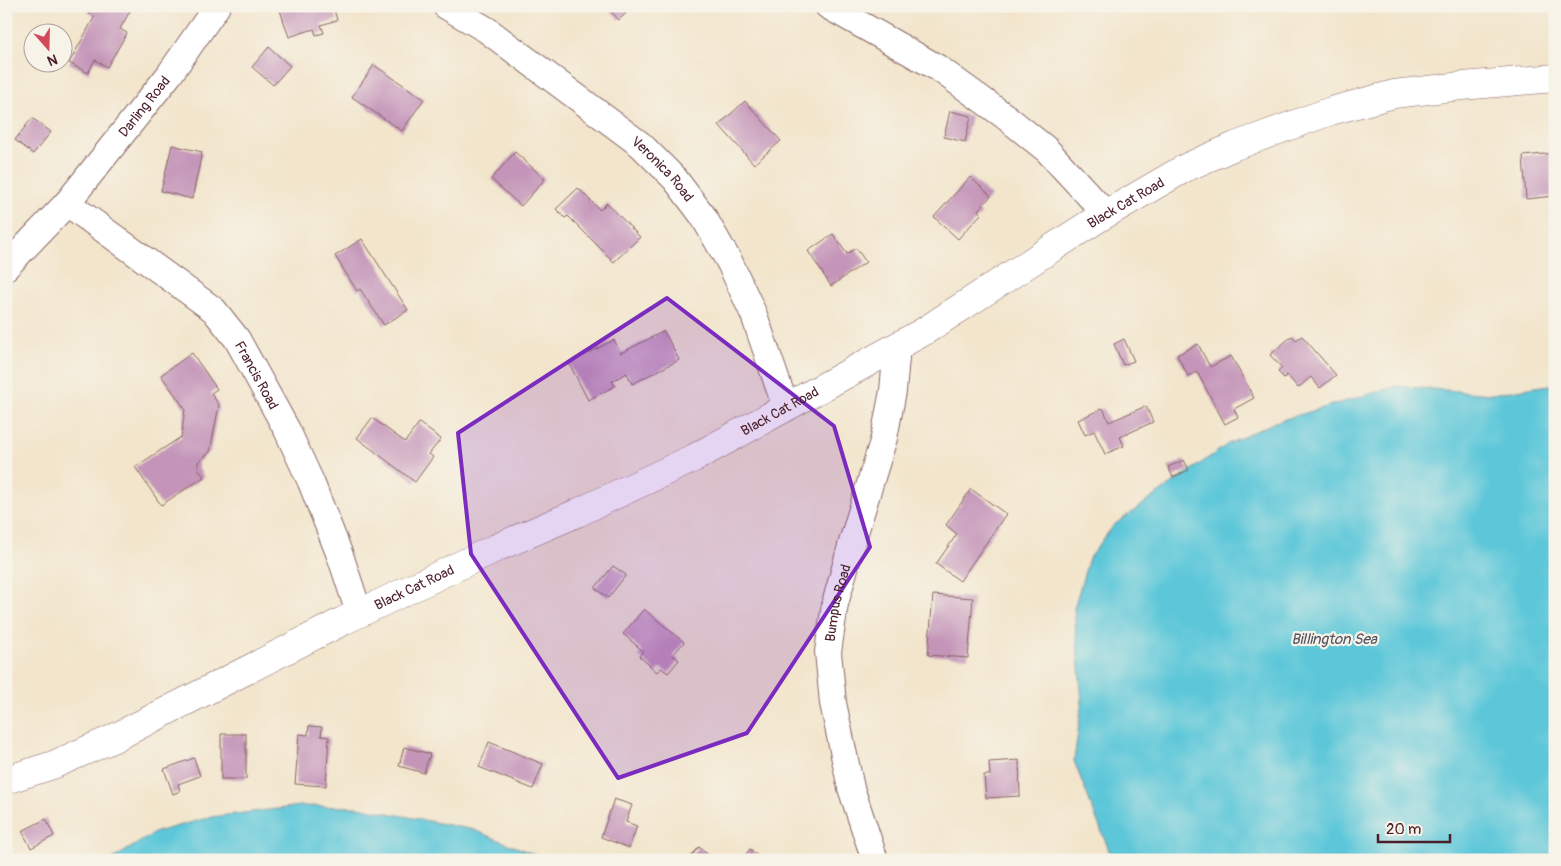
<svg xmlns="http://www.w3.org/2000/svg" width="1561" height="866" font-family="Pangolin,sans-serif">
<rect width="100%" height="100%" fill="#f7f3e8"/>
<filter id="ink" filterUnits="userSpaceOnUse"><feTurbulence type="fractalNoise" baseFrequency=".02" numOctaves="2"/><feDisplacementMap in="SourceGraphic" scale="10" xChannelSelector="R" yChannelSelector="G"/><feConvolveMatrix kernelMatrix="1 2 1 2 8 2 1 2 1" color-interpolation-filters="sRGB"/></filter>
<filter id="wash" filterUnits="userSpaceOnUse"><feTurbulence type="fractalNoise" baseFrequency=".0096" numOctaves="4" result="noise"/><feDisplacementMap in="SourceGraphic" scale="20" xChannelSelector="R" yChannelSelector="G"/><feGaussianBlur stdDeviation="1.12" result="paint"/><feColorMatrix in="noise" values="0 0 0 0 0 0 0 0 0 0 0 0 0 0 0 0 0 1.4 0 .05"/><feComposite in="paint" operator="in"/></filter>
<g filter="url(#wash)">
<rect width="100%" height="100%" fill="#f2e5cc"/>
<!-- water -->
<path fill="#5dc7d9" stroke="#547382" d="M1555 384V860H1110V853L1074 761 1082 702 1074 608 1089 558 1114 525 1228 444 1275 422 1397 386 1491 394Z
M301 806 358 807 474 830 548 860H111L156 832 211 817Z"/>
<g id="blocks">
<!-- building -->
<path fill="#c495b9" d="M91 6H122L130 11 120 29 127 33 107 67 95 60 88 73 69 63 95 16 88 13Z
M282 6H333L337 20 321 25 324 33 316 35 314 29 289 37 279 7Z
M606 6H633L619 20Z
M269 47 290 66 273 85 252 67Z
M374 65 424 99 402 131 352 97Z
M745 101 781 141 754 164 719 125Z
M950 111 971 116 965 142 944 137Z
M32 118 51 132 33 154 15 140Z
M172 145 202 152 192 199 161 191Z
M515 152 545 179 521 206 491 179Z
M1555 153V196L1526 199 1523 156Z
M970 177 991 196 978 210 981 214 958 239 934 217Z
M578 188 600 210 607 203 640 237 614 262 568 216 565 218 556 209Z
M833 234 847 254 856 248 866 262 831 286 808 251Z
M362 239 408 310 384 325 360 289 357 291 335 256Z
M664 331 679 360 632 384 627 373 612 381 615 386 588 400 569 363 614 340 621 353Z
M1292 336 1296 340 1302 336 1336 375 1320 388 1311 377 1298 388 1287 375 1284 378 1278 372 1282 368 1270 355Z
M1124 339 1134 361 1123 365 1114 344Z
M1198 344 1210 367 1231 356 1254 398 1234 409 1238 417 1225 424 1197 372 1188 376 1177 355Z
M192 353 217 389 211 393 219 405 210 452 198 462V468L204 477 161 505 135 467 181 437 185 409 161 375Z
M1146 406 1153 422 1120 437 1124 446 1105 454 1094 431 1085 435 1078 420 1103 408 1109 422Z
M372 418 405 442 419 423 441 439 429 454 433 457 415 482 357 438Z
M1184 460 1189 470 1173 477 1168 467Z
M971 489 1006 514 960 581 936 564 957 534 946 525Z
M613 566 626 575 608 598 595 588Z
M933 595 973 598 968 658 928 655Z
M644 609 684 642 673 655 679 660 668 673 661 668 657 672 639 656 643 651 623 634Z
M309 726 322 727 321 736 329 737 326 786 295 784 299 734 308 735Z
M221 734H246V779H221Z
M489 742 543 764 533 789 479 767Z
M404 747 430 754 424 773 399 766Z
M194 758 200 776 178 784 180 791 173 794 164 769Z
M1019 760 1020 796 986 798 984 775H990L989 762Z
M614 799 632 805 626 822 637 826 629 848 601 837Z
M46 819 54 836 31 848 22 831Z
M699 847 714 860H688Z
M750 849 762 860H741Z"/>
</g>
</g>
<g filter="url(#ink)">
<use href="#blocks" fill-opacity="0" stroke="#856463" stroke-width="1"/>
<g fill="none" stroke-linecap="round" stroke-linejoin="round">
<!-- minor casing -->
<g stroke="#856463" stroke-width="28">
<g id="minor">
<path id="s1" d="M446 6 487 30 641 145 675 179 703 216 730 263 754 315 786 408"/>
<path d="M828 6 938 68 1006 117 1047 150 1106 214"/>
<path id="s2" d="M67 203 214 310 237 339 287 430 311 482 341 558 359 613"/>
<path id="s3" d="M6 267 67 203 169 75 217 6"/>
<path id="s4" d="M875 860 851 788 833 703 828 652 835 604 853 539 884 438 893 391 897 347"/>
</g>
</g>
<!-- tertiary casing -->
<g stroke="#856463" stroke-width="29">
<g id="tertiary">
<path id="s5" d="M6 780 53 765 112 739 343 621 496 548 577 513 694 458 923 332 1094 221 1185 168 1235 146 1331 111 1394 94 1462 86 1555 78"/>
</g>
</g>
<!-- minor -->
<use href="#minor" stroke="#fff" stroke-width="26"/>
<!-- tertiary -->
<use href="#tertiary" stroke="#fff" stroke-width="28"/>
</g>
</g>
<!-- marked area -->
<path fill="#7b2cbf" fill-opacity="0.2" stroke="#7b2cbf" stroke-width="4" stroke-linejoin="round" d="M667 298 834 426 870 547 747 733 618 778 471 554 458 433Z"/>
<g text-anchor="middle" dominant-baseline="central" stroke-width="4.5" stroke-linejoin="round" paint-order="stroke">
<!-- street labels -->
<g font-size="14" fill="#4a1f2b" stroke="#f7f3e8">
<text stroke="none"><textPath href="#s3" startOffset="212">Darling Road</textPath></text>
<text stroke="none"><textPath href="#s1" startOffset="272">Veronica Road</textPath></text>
<text stroke="none"><textPath href="#s5" startOffset="1262">Black Cat Road</textPath></text>
<text stroke="none"><textPath href="#s2" startOffset="260">Francis Road</textPath></text>
<text stroke="none"><textPath href="#s5" startOffset="858">Black Cat Road</textPath></text>
<text stroke="none"><textPath href="#s5" startOffset="452">Black Cat Road</textPath></text>
<text stroke="none"><textPath href="#s4" startOffset="264">Bumpus Road</textPath></text>
</g>
<!-- water labels -->
<g font-size="15" font-style="italic" fill="#50515f" stroke="#f7f3e8">
<text x="1334" y="639">Billington Sea</text>
</g>
</g>
<!-- margin -->
<rect width="1561" height="866" fill="none" stroke="#f7f3e8" stroke-width="25"/>
<!-- north arrow -->
<g transform="translate(48 48) rotate(160)"><circle r="24" fill="#f7f3e8" stroke="#b29e9c"/>
<path d="M0-4L9 19L0 12L-9 19Z" fill="#d1495b"/>
<text y="-8" font-size="14" font-weight="bold" text-anchor="middle" fill="#4a1f2b">N</text>
</g>
<!-- scale -->
<path d="M1378 834v8h72v-8" fill="none" stroke="#4a1f2b" stroke-width="2.5"/>
<text x="1386" y="834" font-size="15" fill="#4a1f2b" stroke="#f7f3e8" stroke-width="4" paint-order="stroke">20 m</text>
</svg>
